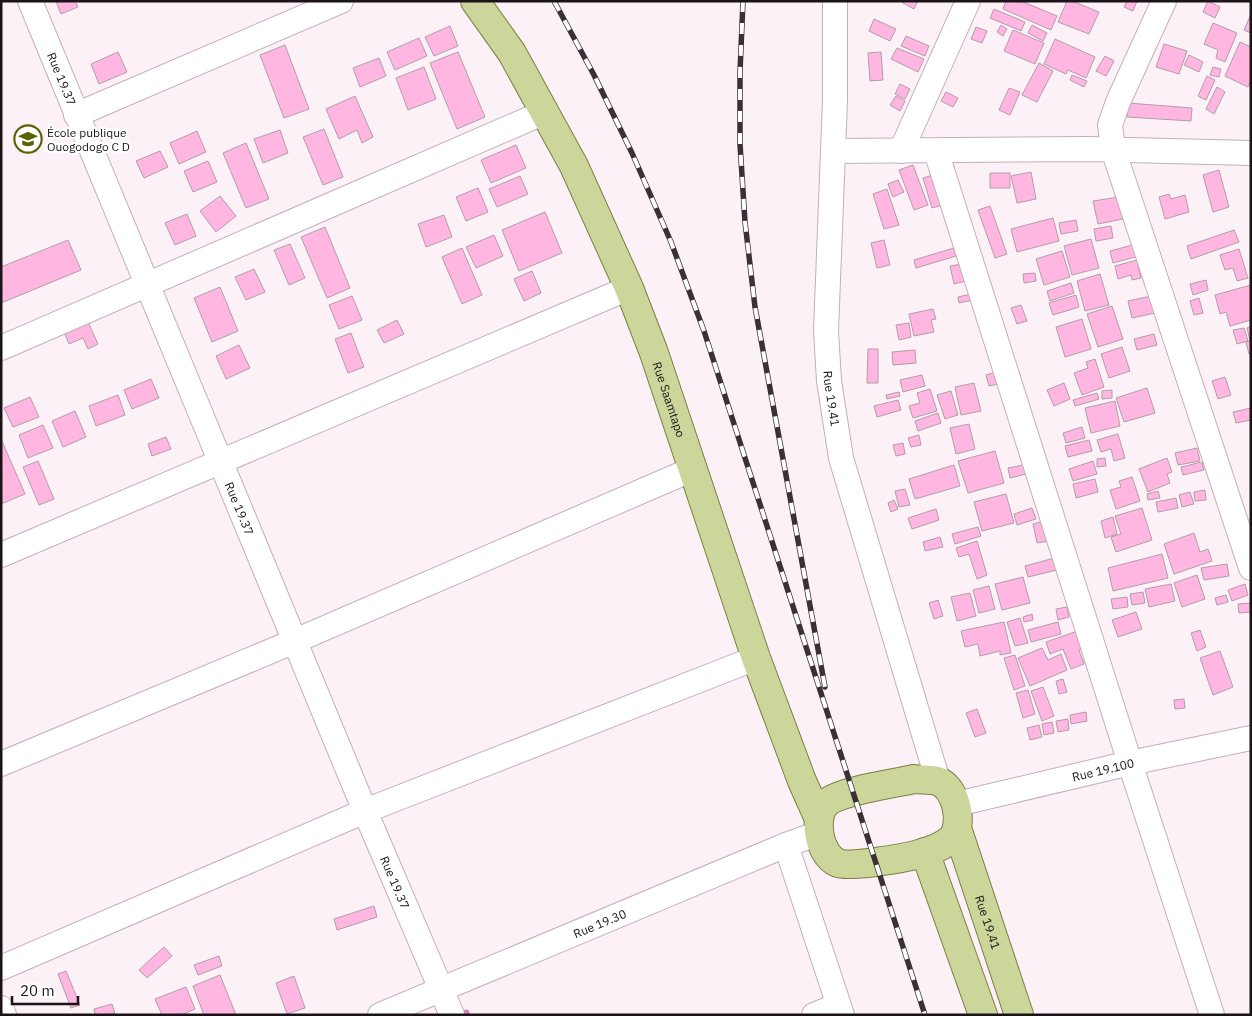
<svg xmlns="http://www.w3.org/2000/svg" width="1252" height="1016" font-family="'IBM Plex Sans',sans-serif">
<rect width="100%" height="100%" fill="#fdf1f8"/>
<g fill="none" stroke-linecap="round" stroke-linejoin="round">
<!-- stream -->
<path stroke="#d680b5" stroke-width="7" d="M466 1013V1015"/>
</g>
<!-- building -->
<path fill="#ffb7e2" stroke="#b19da8" d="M56 1H75L78 7 61 14Z
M903 1H918L914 9 903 3Z
M1006 1H1021L1057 16 1051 30 1003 9Z
M1067 1H1072L1099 12 1089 34 1058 22Z
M1127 1H1137L1133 11 1124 7Z
M1208 1 1220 7 1215 18 1203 12Z
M994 9 1025 22 1021 31 990 18Z
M1251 14V33L1244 30Z
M874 19 896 29 890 41 869 31Z
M1213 23 1237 33 1225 62 1216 58 1218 50 1204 44Z
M1001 25 1007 29 1003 36 997 32Z
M1032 25 1047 33 1043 41 1028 33Z
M450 26 458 46 434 56 425 37Z
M976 27 987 31 982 43 971 39Z
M1013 30 1044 43 1035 64 1004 51Z
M906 36 929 46 925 56 901 46Z
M419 38 427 56 395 70 387 52Z
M1055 39 1095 57 1086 78 1068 70 1066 74 1044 64Z
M1240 42 1251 47V80L1248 87 1225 76Z
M1164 44 1187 51 1179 74 1156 67Z
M285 45 309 109 284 118 260 55Z
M897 48 924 59 918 72 891 59Z
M118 52 127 72 99 84 91 64Z
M458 52 485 117 457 129 430 63Z
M881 52 883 80 870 81 868 53Z
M1189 55 1203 62 1199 72 1184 65Z
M1105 56 1114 61 1106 76 1096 71Z
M379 58 386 76 360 87 353 68Z
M1039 63 1053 71 1037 102 1022 95Z
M424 67 436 99 408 110 396 78Z
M1213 67 1221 69 1219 77 1210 75Z
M1072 75 1087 81 1084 87 1070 80Z
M1207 76 1215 80 1206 100 1198 96Z
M900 84 910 89 905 99 895 94Z
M1217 87 1225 92 1214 114 1206 109Z
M1009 88 1020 92 1010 115 999 110Z
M946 92 958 98 953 107 941 101Z
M355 96 373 137 362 143 357 130 339 139 326 109Z
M896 96 905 101 900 111 890 105Z
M1128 103 1192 108 1191 121 1127 117Z
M324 129 343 177 323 185 303 137Z
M280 130 288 153 263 163 254 139Z
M197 131 206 152 179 164 170 143Z
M246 143 269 199 246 208 223 153Z
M516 145 526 168 491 183 481 160Z
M160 151 168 167 144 178 136 161Z
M208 161 217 182 193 192 184 171Z
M913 165 928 205 914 210 899 170Z
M1219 170 1229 207 1213 212 1203 175Z
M1031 172 1036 199 1017 203 1011 176Z
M990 173H1010V188H990Z
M933 175 942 205 932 208 923 178Z
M520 176 528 194 497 207 489 189Z
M898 180 904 192 893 197 888 184Z
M478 188 488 212 466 221 456 197Z
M887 189 899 225 884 229 873 194Z
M1169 194 1171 199 1185 195 1189 212 1165 219 1159 197Z
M220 196 236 216 216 232 200 211Z
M1119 197 1123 219 1098 224 1093 201Z
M990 206 1007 254 995 258 978 210Z
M545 212 562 253 519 271 502 230Z
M187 214 196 236 175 245 165 223Z
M444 215 452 237 426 247 418 224Z
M1053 218 1059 241 1017 252 1011 229Z
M1076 220 1078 231 1061 234 1059 223Z
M1111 226 1113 238 1096 241 1094 229Z
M325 227 350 288 327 298 301 237Z
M1234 230 1239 242 1191 259 1187 246Z
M494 235 503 256 476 268 466 247Z
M1091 239 1099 268 1072 275 1064 246Z
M68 240 81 270 1 303V267Z
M884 240 890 265 877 268 871 243Z
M290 244 305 278 289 285 274 250Z
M1136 244 1139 256 1113 263 1110 251Z
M462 248 482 295 462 304 442 257Z
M954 248 956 256 916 268 914 260Z
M1239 249 1248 278 1237 281 1233 268 1225 270 1220 255Z
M1062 251 1070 277 1044 285 1036 259Z
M1137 260 1141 278 1132 280 1131 275 1118 279 1115 266Z
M962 264 966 281 954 284 950 266Z
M254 269 265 292 246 300 235 277Z
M532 271 541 293 524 301 514 279Z
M1035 273 1036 281 1024 283 1023 274Z
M1100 274 1109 305 1085 311 1077 281Z
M1206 280 1208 290 1193 295 1190 284Z
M1071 283 1074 293 1050 301 1047 291Z
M1251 285V320L1230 326 1226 312 1220 314 1215 295Z
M220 287 238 331 212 342 194 298Z
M971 294 973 300 959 303 958 297Z
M1076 295 1079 307 1053 315 1049 303Z
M352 296 362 320 339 329 329 305Z
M1151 296 1155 313 1132 318 1128 301Z
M1199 298 1203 313 1194 315 1190 301Z
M1021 305 1027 321 1017 324 1011 308Z
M1112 306 1123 339 1098 347 1087 314Z
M933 309 936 319 931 320 934 332 914 336 909 314Z
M1082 319 1091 349 1065 357 1056 327Z
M397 320 404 334 384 343 377 330Z
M88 322 98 344 88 349 83 338 69 344 64 332Z
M909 323 911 337 899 340 896 325Z
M1251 326V353L1249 354 1246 342 1250 341 1247 328Z
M1244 328 1248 341 1237 344 1233 330Z
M351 333 364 367 348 373 335 339Z
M1154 334 1157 345 1137 350 1134 339Z
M239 345 250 368 226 379 216 356Z
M1122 347 1130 371 1109 378 1101 354Z
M868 349H878V383H867Z
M915 350 916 363 893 365 892 352Z
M1095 359 1104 387 1082 395 1074 373 1088 368 1086 362Z
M997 372 999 384 989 386 986 375Z
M922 375 925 386 903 392 900 380Z
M1225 377 1231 395 1218 399 1212 381Z
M151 379 159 398 132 409 124 390Z
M974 383 981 411 961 415 955 387Z
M1064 383 1070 399 1054 406 1047 390Z
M1147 388 1155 413 1124 422 1116 398Z
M930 389 937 411 913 418 909 406 920 403 917 393Z
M1112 390V398L1102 399V391Z
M951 391 958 415 945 419 937 395Z
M899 392 900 396 887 399 886 395Z
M1097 393 1099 399 1075 406 1073 400Z
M118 395 125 415 96 426 89 406Z
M30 397 39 417 13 427 4 408Z
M898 400 901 410 877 417 874 406Z
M1115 401 1120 426 1091 433 1085 408Z
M1251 408V420L1236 423 1233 412Z
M75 411 86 437 63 447 52 421Z
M938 413 941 423 918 431 915 421Z
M969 424 975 449 956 454 950 428Z
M43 425 53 448 28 458 19 435Z
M1082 427 1085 438 1066 443 1063 433Z
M1118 434 1125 458 1114 461 1111 449 1101 452 1097 440Z
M919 435 921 445 911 447 908 438Z
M166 437 171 449 152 456 148 444Z
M1 439 25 494 1 504Z
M1089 440 1092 451 1068 457 1065 446Z
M903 443 905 454 896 456 893 445Z
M1197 448 1200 461 1178 465 1175 453Z
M995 451 1004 483 968 493 958 461Z
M1105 458 1106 466 1097 467V459Z
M1167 458 1172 472 1167 474 1170 483 1148 492 1139 469Z
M38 461 54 499 39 505 23 467Z
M1093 461 1097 474 1073 481 1069 469Z
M1202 462 1204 470 1183 475 1181 467Z
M1028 464 1030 473 1010 478 1008 468Z
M954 465 960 486 915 499 909 479Z
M1132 477 1140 501 1116 509 1110 490 1121 487 1119 481Z
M1095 479 1098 492 1076 498 1073 484Z
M905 489 910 505 899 507 895 491Z
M1205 490 1206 500 1195 501 1194 492Z
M1158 491 1160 498 1148 500 1147 494Z
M1190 492 1194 504 1182 507 1179 495Z
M1006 494 1014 523 982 531 974 502Z
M1176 498 1178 508 1158 512 1156 502Z
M894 500 898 509 891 512 888 503Z
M1032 508 1036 519 1017 525 1014 514Z
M1142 508 1152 540 1116 552 1111 537 1121 534 1115 516Z
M936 509 939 520 912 529 908 518Z
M1113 517 1117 534 1105 538 1101 521Z
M1044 521 1048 541 1037 543 1033 524Z
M978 527 981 536 955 544 952 534Z
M1194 533 1200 552 1208 549 1212 561 1174 574 1164 544Z
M940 537 943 547 925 551 923 542Z
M977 541 987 575 977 579 969 554 959 557 956 548Z
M1162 554 1168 578 1113 591 1108 568Z
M1054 558 1057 570 1028 577 1025 566Z
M1227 564 1229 576 1204 580 1201 568Z
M1197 575 1205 599 1182 607 1174 583Z
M1023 577 1030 603 1002 610 995 584Z
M1171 584 1175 601 1149 607 1145 589Z
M1245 584 1248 595 1232 601 1228 590Z
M989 586 995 609 979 613 973 590Z
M1143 592 1145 603 1132 605 1130 594Z
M970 593 976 616 957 621 951 597Z
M1226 595 1228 602 1217 605 1215 598Z
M1127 597 1128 607 1113 609 1111 599Z
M938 600 943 616 934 619 929 603Z
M1251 603V612L1239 613 1238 604Z
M1067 607 1069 617 1058 620 1056 609Z
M1136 612 1142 629 1118 637 1112 620Z
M1032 614 1033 620 1024 622 1023 617Z
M1020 618 1028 643 1015 646 1007 622Z
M1004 622 1011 653 1000 655V651L980 656 978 644 965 647 961 631Z
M1058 622 1061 634 1031 642 1028 630Z
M1083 629 1089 646 1079 650 1084 664 1071 669 1063 649 1050 654 1046 642Z
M1200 630 1206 647 1197 651 1191 633Z
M1042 648 1048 660 1061 654 1067 670 1030 686 1018 658Z
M1220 651 1233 687 1213 695 1200 658Z
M1015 655 1025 686 1014 690 1004 658Z
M1063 679 1067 692 1059 694 1056 681Z
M1043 687 1054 716 1042 721 1031 691Z
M1028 690 1035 714 1023 718 1016 693Z
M1184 699 1185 708 1175 709 1174 700Z
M977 709 986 733 975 737 966 713Z
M1086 712 1087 721 1071 724 1070 715Z
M1068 719 1069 730 1058 732 1056 721Z
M1052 722 1054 733 1044 735 1042 724Z
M1039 725 1042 737 1030 740 1027 728Z
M374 906 377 917 337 930 334 919Z
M164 947 172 956 147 978 139 970Z
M219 956 222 966 198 975 194 965Z
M66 971 80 1005 71 1008 58 974Z
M220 975 236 1015H204L193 986Z
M294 976 305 1008 287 1014 276 983Z
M186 987 195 1009 181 1015H162L155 999Z
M112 1004 115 1014 95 1015 94 1009Z"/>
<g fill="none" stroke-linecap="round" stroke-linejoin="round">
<!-- minor casing -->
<g stroke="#c3afba" stroke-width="26">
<g id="minor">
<path id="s1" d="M30 1 365 811 452 1015"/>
<path id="s2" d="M835 1V100L826 331 829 381 841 458 938 781"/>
<path d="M1164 1 1118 102 1110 125 1113 149 1251 568"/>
<path d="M76 115 341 1"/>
<path d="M833 151 1087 149 1251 153"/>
<path d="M901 151 968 1"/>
<path d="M936 151 1130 763 1212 1015"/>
<path d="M1 348 545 112"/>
<path d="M1 555 629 288"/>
<path d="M1 764 295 641 693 469"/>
<path id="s3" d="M957 804 1130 763 1251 738"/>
<path d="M786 845 842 1015"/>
<path d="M1 968 365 811 756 658"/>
<path d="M1 1008 4 1015"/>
<path id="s4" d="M380 1015 786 845 819 833"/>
<path d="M814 1015 838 1005"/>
</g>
</g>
<!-- major casing -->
<g stroke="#788042" stroke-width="30">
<g id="major">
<path id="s5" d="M475 1 512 53 574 166 629 288 654 353 756 658 802 781 819 819"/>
<path d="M914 779C921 780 930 779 937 781 956 786 965 825 951 839 935 854 897 859 876 862 868 863 845 866 838 863 818 855 811 813 829 801 846 790 892 784 914 779Z"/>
<path id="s6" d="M958 831 1019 1015"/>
<path d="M925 852 983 1015"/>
</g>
</g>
<!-- minor -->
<use href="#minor" stroke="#fff" stroke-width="24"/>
<!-- major -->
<use href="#major" stroke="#ccd69b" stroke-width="28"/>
<!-- rail casing -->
<g stroke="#393135" stroke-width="5.5">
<path id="rail" d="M554 1 594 75 632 153 671 242 704 331 925 1015
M743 1 740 72V144L745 222 755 307 825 687"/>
</g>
<!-- rail -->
<use href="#rail" stroke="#fff" stroke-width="4" stroke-dasharray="11" stroke-linecap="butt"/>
</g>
<!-- icons -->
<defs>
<g id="school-ring" transform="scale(1.4375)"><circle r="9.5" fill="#fff" stroke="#576202" stroke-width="1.5"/><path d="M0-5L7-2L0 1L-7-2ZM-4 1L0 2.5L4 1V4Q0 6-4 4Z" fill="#576202"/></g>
</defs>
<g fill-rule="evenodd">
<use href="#school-ring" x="28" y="139"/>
</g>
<g text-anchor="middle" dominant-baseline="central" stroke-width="4.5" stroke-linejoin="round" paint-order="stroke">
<!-- street labels -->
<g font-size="12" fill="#1a1317" stroke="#fff">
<text stroke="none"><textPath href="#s1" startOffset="84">Rue 19.37</textPath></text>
<text stroke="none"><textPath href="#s2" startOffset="398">Rue 19.41</textPath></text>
<text stroke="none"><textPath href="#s5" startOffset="445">Rue Saamtapo</textPath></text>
<text stroke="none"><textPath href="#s1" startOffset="549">Rue 19.37</textPath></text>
<text stroke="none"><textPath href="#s3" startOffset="150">Rue 19.100</textPath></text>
<text stroke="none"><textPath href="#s1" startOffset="954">Rue 19.37</textPath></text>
<text stroke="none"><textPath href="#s4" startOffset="238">Rue 19.30</textPath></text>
<text stroke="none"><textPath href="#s6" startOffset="96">Rue 19.41</textPath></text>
</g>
<!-- poi labels -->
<g font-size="12" fill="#1a1317" stroke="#fff" text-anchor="start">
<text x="47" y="132">École publique<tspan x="47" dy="14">Ouogodogo C D</tspan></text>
</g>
</g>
<!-- border -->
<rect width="1252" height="1016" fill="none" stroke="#1a1317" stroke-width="5"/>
<!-- scale -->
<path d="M12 996v8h66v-8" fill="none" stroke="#1a1317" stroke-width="2.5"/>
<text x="20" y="996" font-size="15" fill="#1a1317" stroke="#ffffff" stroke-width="4" paint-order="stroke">20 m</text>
</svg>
